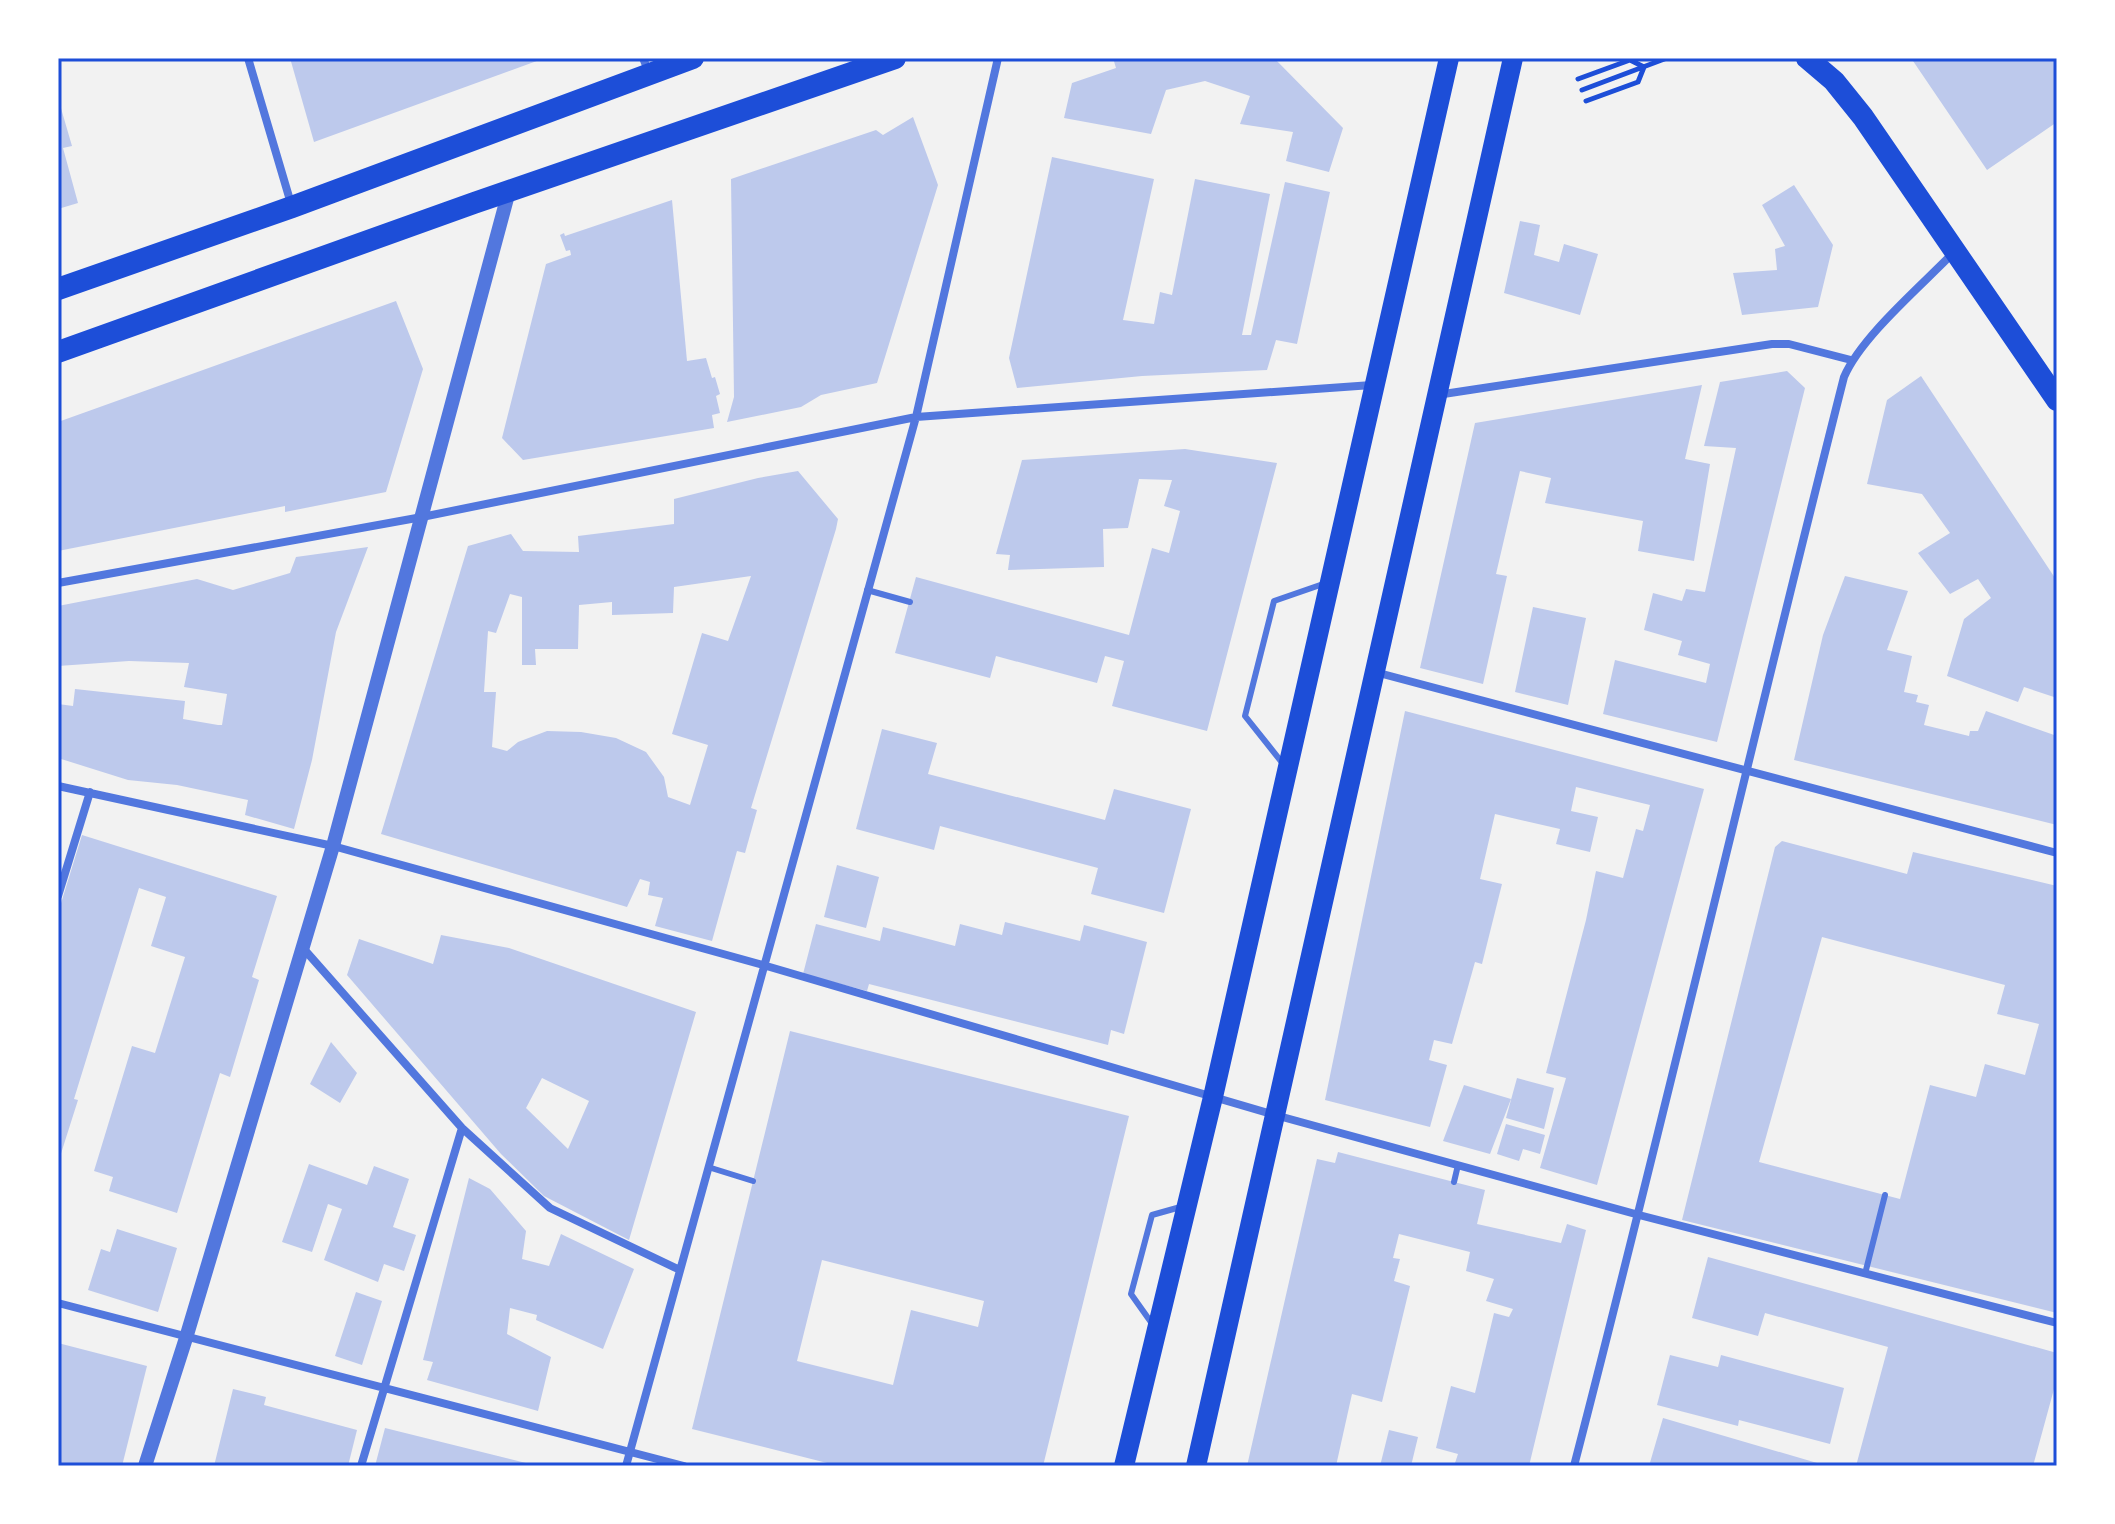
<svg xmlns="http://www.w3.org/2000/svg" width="2115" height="1524" font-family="'DejaVu Sans',sans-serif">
<rect width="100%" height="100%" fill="#f2f2f2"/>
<!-- building -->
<path fill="#bdc9ec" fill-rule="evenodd" d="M290 58H545L314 142Z
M1113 58H1274L1343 128 1329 172 1286 161 1293 132 1240 124 1250 96 1205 81 1166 90 1151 134 1064 118 1072 83 1116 68Z
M1911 58H2057V122L1987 170Z
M58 98 72 146 63 148 78 203 58 209Z
M913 117 938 185 877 383 821 395 801 407 727 422 734 397 731 179 876 130 883 135Z
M1052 157 1154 179 1123 320 1154 324 1160 292 1172 295 1195 179 1270 194 1242 335H1251L1285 182 1330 192 1297 344 1276 340 1267 370 1142 376 1017 388 1009 358Z
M1794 185 1833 245 1818 307 1742 315 1733 273 1777 270 1775 249 1785 246 1762 205Z
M672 200 687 361 706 358 712 378 715 377 720 394 716 396 720 413 712 415 714 428 523 460 502 438 546 264 571 255 570 250 566 251 560 235 564 233 565 236Z
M1520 221 1540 225 1534 255 1559 262 1564 244 1598 254 1580 315 1504 293Z
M396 301 423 369 386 492 285 512V506L58 551V422Z
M1787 371 1805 388 1717 742 1603 714 1615 660 1706 683 1710 664 1678 655 1682 641 1644 630 1653 593 1682 601 1686 589 1705 592 1736 448 1704 446 1720 382Z
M1921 376 2057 581V698L2024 687 2018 702 1947 676 1964 619 1991 598 1978 579 1950 594 1918 553 1950 533 1922 494 1867 484 1887 400Z
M1702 385 1685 459 1710 464 1694 561 1638 551 1643 521 1545 503 1551 478 1520 471 1496 574 1507 576 1483 684 1420 668 1475 423Z
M1185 449 1277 463 1207 731 1112 706 1124 661 1105 656 1097 683 996 656 990 678 895 653 916 577 1129 635 1152 548 1169 553 1180 511 1164 506 1172 480 1139 479 1128 528 1103 529 1104 567 1008 570 1010 555 996 554 1022 460Z
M798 471 838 519 836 529 751 808 757 810 745 853 737 851 712 941 655 926 663 898 648 895 650 882 640 879 627 907 381 834 468 546 511 534 523 551 579 552 578 536 674 524V499L758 478ZM751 576 728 641 702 633 672 734 708 745 690 805 668 797 664 777 646 752 616 738 581 732 547 731 518 742 507 751 492 747 496 692H484L488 631 496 633 510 594 522 597V665H536L535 649H578L579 605 612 602V615L673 613 674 587Z
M368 547 336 632 312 760 294 829 245 815 248 800 177 785 128 780 58 758V704L73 706 75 689 185 701 183 719 218 725H222L227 694 184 687 189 663 129 661 58 666V606L197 579 233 590 290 573 296 557Z
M1845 576 1908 591 1887 650 1912 656 1904 692 1918 695 1916 702 1929 705 1924 725 1969 736 1970 731H1978L1986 711 2057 736V825L1794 760 1823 635Z
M1533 607 1586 618 1568 705 1515 692Z
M1405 711 1704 789 1597 1185 1540 1168 1566 1078 1546 1073 1586 920 1596 871 1623 878 1636 829 1643 831 1650 805 1576 787 1571 811 1598 817 1590 852 1556 844 1560 829 1495 814 1480 879 1502 884 1482 964 1475 962 1452 1044 1434 1040 1429 1060 1447 1065 1430 1127 1325 1100Z
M882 729 937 743 928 774 1105 820 1114 789 1191 809 1164 913 1091 894 1098 868 940 826 934 850 856 829Z
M82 835 277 896 252 977 259 980 230 1077 220 1073 177 1213 109 1191 113 1177 94 1171 132 1046 155 1053 185 957 151 946 166 897 139 888 74 1099 78 1100 58 1163V913Z
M1782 841 1907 874 1913 852 2057 886V1313L1682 1220 1775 847ZM1822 937 2005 985 1997 1014 2039 1024 2025 1075 1985 1064 1976 1097 1930 1085 1900 1199 1759 1162Z
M837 865 879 877 866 928 824 917Z
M1005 922 1080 941 1084 925 1147 942 1124 1034 1111 1030 1108 1045 869 984 867 991 803 974 816 924 880 941 883 927 955 946 960 924 1002 935Z
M441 935 509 948 696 1012 629 1240 544 1196 501 1154 347 975 359 939 433 964ZM542 1078 589 1101 568 1149 526 1108Z
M790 1031 1129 1116 1043 1466H839L692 1429ZM822 1260 984 1301 978 1327 911 1310 893 1385 797 1361Z
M331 1042 357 1073 340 1103 310 1084Z
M1517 1078 1554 1088 1544 1129 1506 1118Z
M1464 1085 1511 1099 1490 1154 1443 1141Z
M1506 1124 1545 1135 1540 1154 1523 1149 1519 1161 1497 1154Z
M1338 1152 1485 1190 1477 1224 1561 1243 1567 1224 1586 1230 1529 1466H1454L1458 1454 1436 1448 1451 1386 1475 1393 1494 1313 1509 1317 1513 1309 1486 1301 1494 1279 1466 1271 1470 1252 1399 1234 1393 1258 1400 1259 1394 1281 1410 1286 1382 1402 1352 1394 1336 1466H1247L1317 1159 1335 1163Z
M309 1164 367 1185 374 1166 409 1179 393 1227 416 1235 404 1271 384 1264 378 1282 324 1260 342 1209 328 1204 312 1252 282 1242Z
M469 1178 490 1189 526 1231 522 1259 549 1266 561 1234 634 1269 603 1349 536 1320 537 1315 510 1308 507 1334 551 1357 538 1411 427 1380 433 1362 423 1360Z
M117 1229 177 1248 158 1312 88 1290 101 1249 110 1252Z
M1708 1257 2057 1353V1378L2033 1466H1856L1888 1347 1765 1313 1758 1336 1692 1318Z
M356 1292 382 1301 362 1365 335 1356Z
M58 1343 147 1366 122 1466H58Z
M1670 1355 1718 1367 1721 1355 1844 1388 1830 1444 1739 1420 1738 1426 1657 1405Z
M233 1389 266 1397 264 1405 357 1430 348 1466H214Z
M1663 1418 1824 1465V1466H1649Z
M385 1428 534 1465V1466H375Z
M1389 1430 1418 1437 1411 1466H1380Z"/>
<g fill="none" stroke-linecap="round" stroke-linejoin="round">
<!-- path -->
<path stroke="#1d4ed8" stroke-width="5" d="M1578 79 1630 60 1644 67 1638 82 1586 101
M1582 90 1667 58"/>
<!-- service -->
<path stroke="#5277de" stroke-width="6" d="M867 590 910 602
M1284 765 1245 716 1274 601 1326 583
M708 1167 753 1181
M1454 1182 1458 1165
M1865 1274 1885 1195
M1153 1325 1131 1294 1152 1215 1184 1206"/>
<!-- minor -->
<path stroke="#5277de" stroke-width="8" d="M248 58 292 207
M643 58 649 73
M1437 395 1772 344H1789L1851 360
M58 583 422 517 916 417 1372 385
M1375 672 2057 853
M58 786 333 846 763 965 1275 1115 1639 1215 2057 1323
M58 896 90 792
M303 948 462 1128 550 1208 680 1270
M58 1303 684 1466
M361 1466 462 1128
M626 1466 916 417 998 58
M1574 1466C1668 1104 1752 740 1844 377 1861 337 1920 287 1952 254"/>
<!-- tertiary -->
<path stroke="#5277de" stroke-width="14" d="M145 1466 186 1338 333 846 509 191"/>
<!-- primary -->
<path stroke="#1d4ed8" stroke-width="20" d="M1124 1466 1213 1097 1449 58
M1196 1466 1513 58"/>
<!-- trunk -->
<path stroke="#1d4ed8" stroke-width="22" d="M1807 58 1834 81 1863 117 2057 400
M58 289 292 207 693 58
M58 352 474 203 895 58"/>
</g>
<!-- border -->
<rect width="2115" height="1524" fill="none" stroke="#ffffff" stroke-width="120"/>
<rect x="60" y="60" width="1995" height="1404" fill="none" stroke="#1d4ed8" stroke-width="3"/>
</svg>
